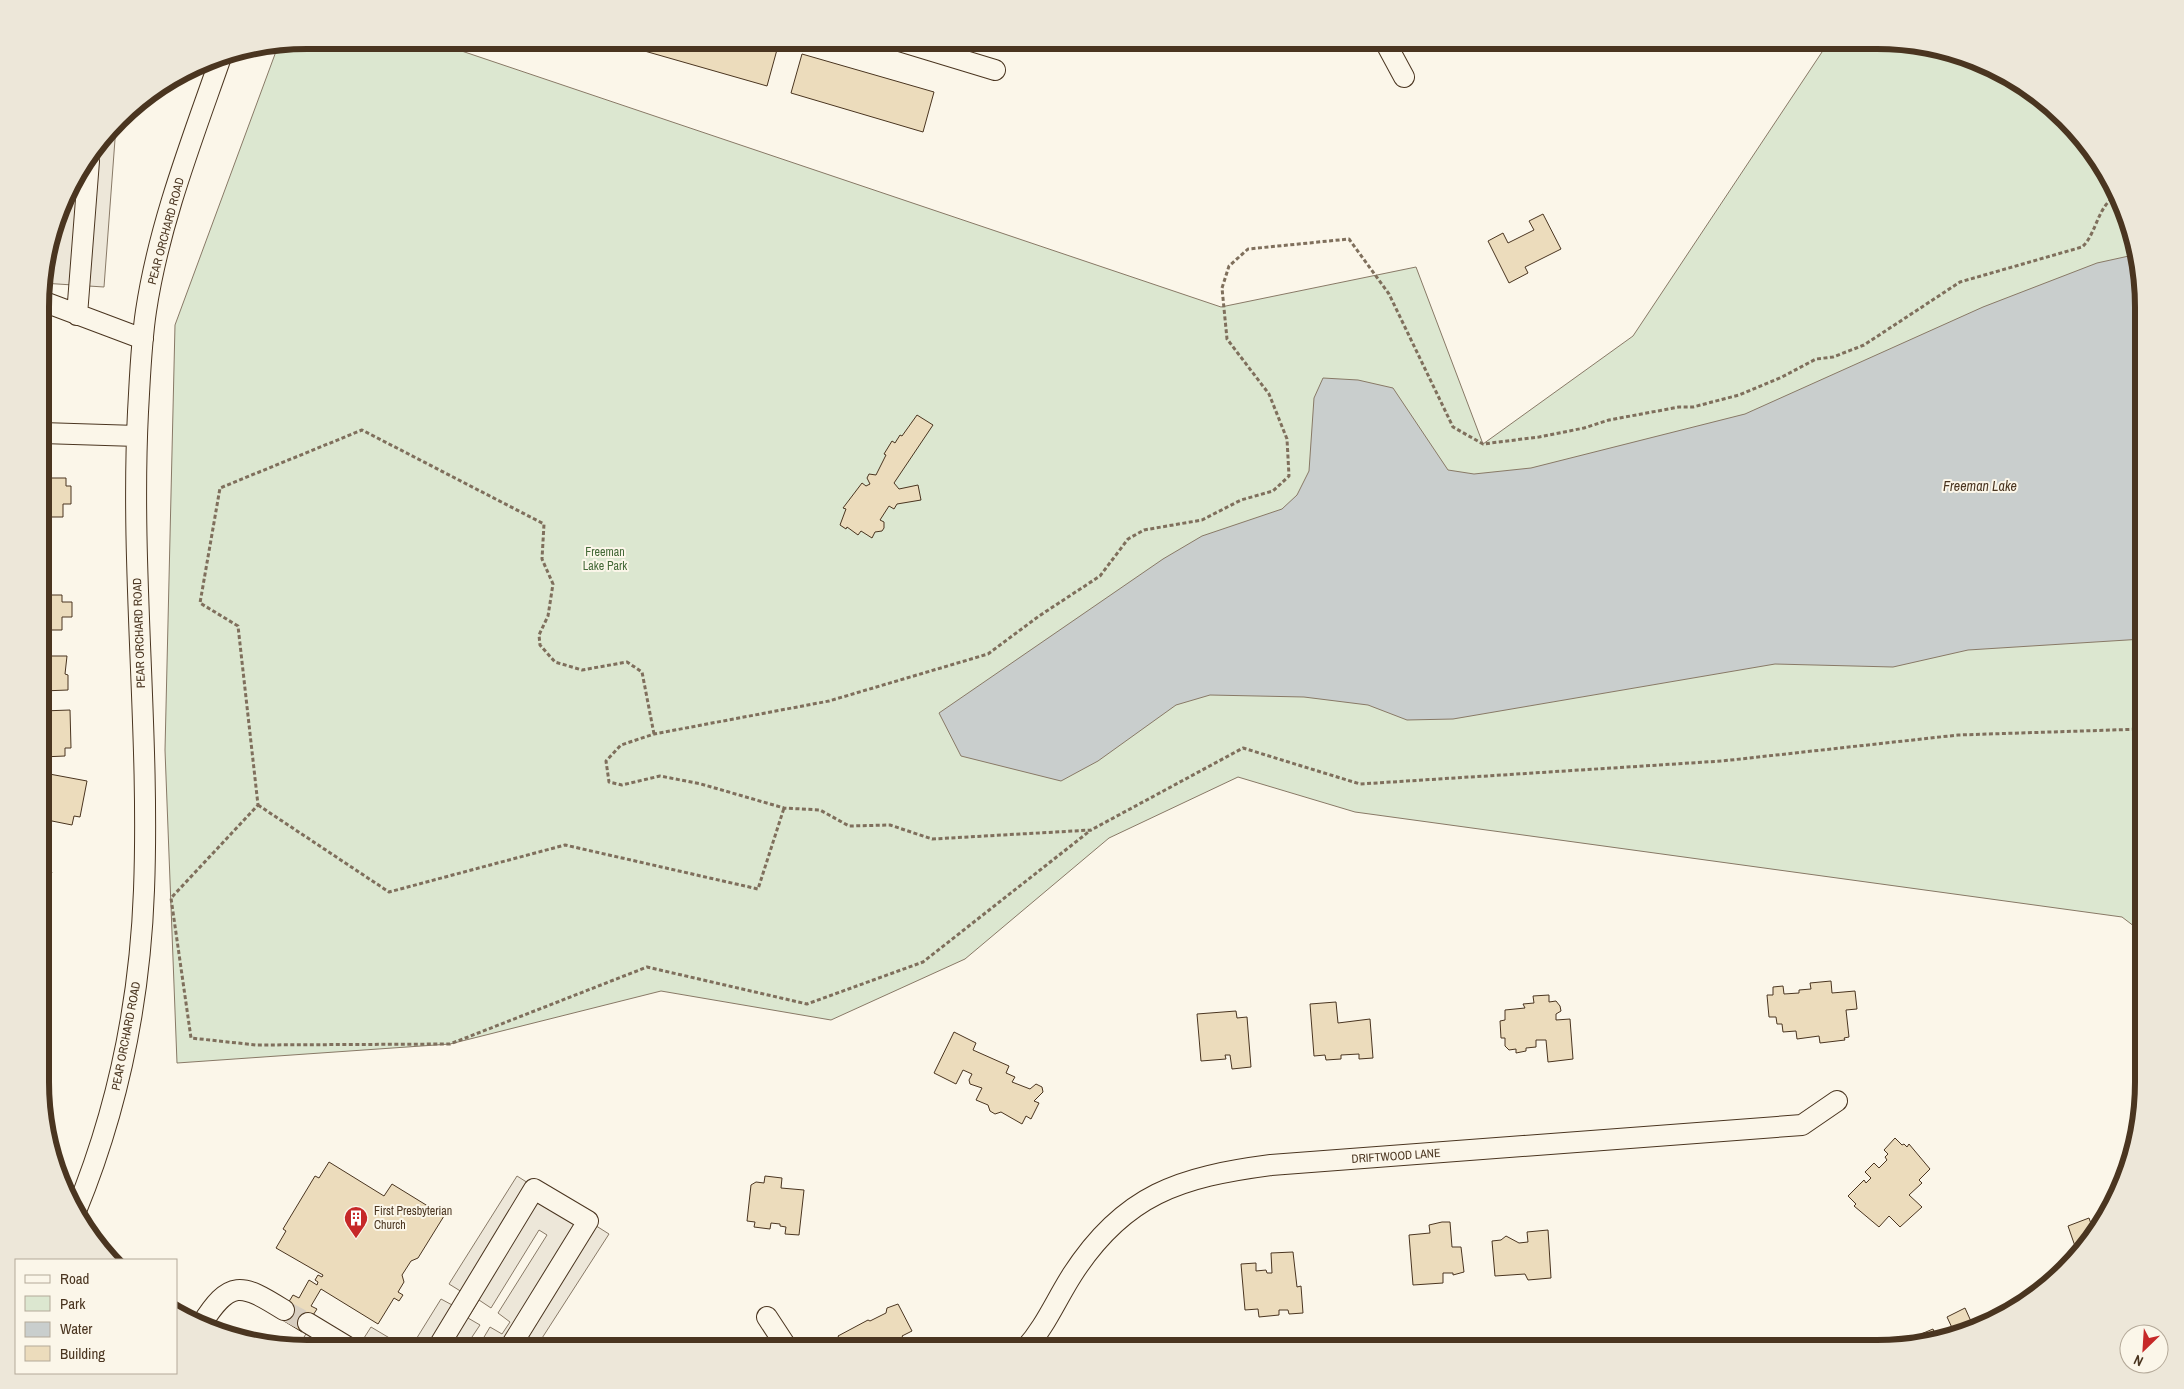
<svg xmlns="http://www.w3.org/2000/svg" width="2184" height="1389" font-family="'Archivo Narrow',sans-serif">
<rect width="100%" height="100%" fill="#fbf6e9"/>
<!-- green -->
<path fill="#dce7d0" stroke="#887966" d="M307 40H429L1221 307 1416 267 1483 444 1633 336 1830 40H1877L1946 49 2025 85 2078 131 2108 174 2135 238 2143 290V933L2122 917 1355 812 1238 777 1109 838 965 959 831 1020 661 991 450 1044 177 1063 165 750 175 325 278 46Z"/>
<!-- parking -->
<path fill="#ede7d9" stroke="#887966" d="M116 126 104 287 42 283V272L68 189Z
M517 1176 609 1234 535 1349H477L490 1327 502 1334 510 1322 498 1313 547 1235 539 1230 491 1308 479 1300 468 1318 480 1325 464 1349H410L441 1299 454 1306 462 1292 449 1284Z
M371 1327 408 1349H357Z
M309 1329 341 1349H313L301 1342Z"/>
<!-- water -->
<path fill="#c9cecd" stroke="#887966" d="M2138 254 2143 290V639L1968 650 1893 667 1775 664 1453 719 1407 720 1368 705 1304 697 1210 695 1176 705 1098 761 1061 781 961 756 939 713 1163 559 1202 536 1282 509 1297 495 1309 471 1314 398 1323 378 1358 380 1393 388 1448 470 1474 474 1531 468 1745 414 1983 307 2097 263Z"/>
<!-- building -->
<path fill="#ecdcbc" stroke="#4a3520" d="M636 40H756L778 46 767 86 634 48Z
M802 54 934 92 923 132 791 93Z
M1543 214 1561 249 1525 267 1528 273 1509 283 1488 241 1503 233 1508 243 1534 230 1529 221Z
M917 415 933 425 894 483 899 489 918 485 921 500 897 504 894 509 889 506 880 520 884 522V528L882 531 875 532 872 538 861 531 858 535 847 527 846 529 840 525 846 509 843 508 862 483 866 486 870 484 867 478 869 474 876 475 886 455 884 454 892 441 895 443 900 435 902 436Z
M42 478H66V486H71V504H63V517H42Z
M42 595H62V602H72V617H62V630H42Z
M42 656H67L65 674 68 675V690L42 691Z
M70 710 71 748H65V756L42 757V711Z
M44 773 87 781 80 817 74 816 72 825 42 819 43 807 46 808 49 796 42 795Z
M42 855 52 873 42 879Z
M1831 981 1832 993 1855 991 1857 1009 1846 1010 1849 1037 1844 1038 1845 1040 1820 1043 1819 1036 1797 1039 1796 1031 1783 1032 1782 1024H1777L1776 1017H1769L1767 995H1773V987L1783 986 1784 994 1799 993V990L1811 989 1810 983Z
M1549 995V1002L1556 1001 1560 1006 1561 1011 1556 1014V1020L1570 1019 1573 1059 1548 1062 1546 1040H1536V1047L1526 1048V1051L1516 1053V1049L1509 1050 1505 1046V1038H1501L1500 1021 1505 1020V1010L1525 1008 1523 1004 1534 1003 1533 996Z
M1336 1002 1338 1023 1370 1019 1373 1058 1359 1059V1054L1341 1055V1059L1326 1060 1325 1055 1314 1056 1310 1004Z
M1236 1011 1237 1018 1247 1017 1251 1067 1232 1069 1230 1055H1225L1226 1059 1201 1061 1197 1014Z
M954 1032 976 1043 973 1050 1009 1066 1006 1073 1015 1077 1012 1082 1030 1089 1036 1084 1042 1087 1043 1092 1034 1101 1039 1103 1031 1119 1026 1116 1022 1124 1001 1112 995 1114 990 1111 988 1105 976 1100 982 1088 970 1084 969 1080 972 1074 963 1070 956 1084 934 1073Z
M1895 1138 1902 1145 1904 1144 1907 1147 1909 1144 1930 1169 1919 1180 1922 1183 1909 1195 1922 1207 1900 1227 1889 1216 1879 1227 1854 1206 1856 1204 1848 1196 1864 1180 1866 1183 1871 1178 1865 1172 1874 1163 1879 1168 1887 1160 1885 1157 1888 1154 1884 1150Z
M329 1162 384 1196 392 1184 444 1216 418 1258 411 1261 402 1275 404 1282 398 1292 403 1295 399 1301 394 1298 378 1324 321 1289 311 1306 317 1309 302 1332 279 1318 293 1295 299 1298 309 1280 317 1285 318 1282 315 1280 318 1275 322 1277 323 1275 276 1248 286 1231 283 1229 315 1176 319 1178Z
M765 1176 782 1178 781 1188 804 1190 799 1235 785 1234 786 1227 780 1226V1224L771 1223 770 1229 754 1227 755 1222 747 1221 751 1185 756 1182 764 1183Z
M2089 1218 2095 1235 2086 1245 2076 1249 2068 1226Z
M1442 1222H1450L1452 1247H1461L1464 1272 1453 1275V1273H1443V1283L1413 1285 1409 1235 1430 1233 1429 1225Z
M1548 1230 1551 1278 1528 1280 1525 1274 1495 1276 1492 1241 1501 1240 1506 1236 1519 1243 1528 1242 1527 1232Z
M1293 1252 1297 1287 1301 1286 1303 1313 1289 1314 1288 1310H1279V1315L1259 1317 1258 1309 1245 1310 1241 1264 1256 1263V1271L1266 1270 1267 1273H1272L1271 1253Z
M898 1304 912 1331 902 1336 906 1343 895 1349H844L838 1336 868 1320 870 1321 886 1313 887 1308Z
M1965 1308 1974 1328 1946 1340 1925 1343 1921 1334 1933 1329 1937 1339 1954 1332 1947 1317Z"/>
<g fill="none" stroke-linecap="round" stroke-linejoin="round">
<!-- minor-tunnel -->
<path stroke="#d8cfc1" stroke-width="20" stroke-dasharray="20 10" stroke-linecap="butt" d="M284 1310 308 1323"/>
<!-- minor casing -->
<g stroke="#4a3520" stroke-width="22">
<path id="minor" d="M896 40 995 70
M1384 40 1404 77
M42 301 143 339
M77 315 89 161
M42 433 137 436
M76 1211C118 1109 140 1001 144 890 150 730 130 571 138 412 140 378 141 344 146 311 159 224 192 140 221 57
M767 1317 788 1349
M308 1323 351 1349
M201 1325C230 1279 241 1283 284 1310
M437 1349 534 1189 588 1221 509 1349
M1025 1349C1045 1327 1056 1300 1072 1275 1124 1194 1180 1177 1271 1165L1802 1125 1837 1101"/>
</g>
<!-- path -->
<path stroke="#7f6f5c" stroke-width="3" stroke-dasharray="4 2.5" stroke-linecap="butt" d="M2118 196C2098 202 2097 234 2082 247L1960 282 1864 345 1833 357 1816 359 1782 377 1739 395 1693 407H1679L1609 420 1584 428 1539 437 1483 444 1453 427 1389 294 1349 239 1248 249 1229 266 1222 288 1227 339 1269 394 1287 439 1289 476 1273 491 1241 500 1202 520 1144 530 1128 539 1100 576 1039 616 988 654 829 701 654 734 621 745 606 761 609 782 622 785 660 776 701 784 784 808 820 810 849 826 890 825 932 839 1091 830 1243 748 1360 784 1722 761 1958 735 2143 729
M654 734 642 672 627 662 582 670 555 662 540 645 539 635 548 616 553 584 542 559 544 524 362 430 220 488 200 603 238 626 258 805 171 898 191 1038 256 1045 450 1044 647 967 807 1004 923 962 1091 830
M258 805 389 892 565 845 758 889 784 808"/>
<!-- minor -->
<use href="#minor" stroke="#fbf6e9" stroke-width="20"/>
</g>
<!-- icons -->
<defs>
<g id="building-pin" transform="scale(1.25)"><path d="M0 17L-7.5 6A9.5 9.5 0 1 1 7.5 6Z" fill="#c62828" stroke="#fbf6e9"/><path d="M-4-6H4V6H1V3H-1V6H-4ZM-2.5-4.3h1.7v1.8h-1.7ZM.8-4.3h1.7v1.8H.8ZM-2.5-1h1.7V.8h-1.7ZM.8-1h1.7V.8H.8Z" fill="#fff"/></g>
</defs>
<g fill-rule="evenodd">
<use href="#building-pin" x="356" y="1218"/>
</g>
<g text-anchor="middle" dominant-baseline="central" stroke-width="4" stroke-linejoin="round" paint-order="stroke">
<!-- street labels -->
<g font-size="12" fill="#4a3520" stroke="#fbf6e9">
<text transform="translate(166 231) rotate(-75)">PEAR ORCHARD ROAD</text>
<text transform="translate(139 633) rotate(-92)">PEAR ORCHARD ROAD</text>
<text transform="translate(126 1036) rotate(-79)">PEAR ORCHARD ROAD</text>
<text transform="translate(1396 1156) rotate(-4)">DRIFTWOOD LANE</text>
</g>
<!-- park labels -->
<g font-size="12" fill="#436837" stroke="#fbf6e9">
<text x="605" y="552">Freeman<tspan x="605" dy="14">Lake Park</tspan></text>
</g>
<!-- poi labels -->
<g font-size="12" fill="#4a3520" stroke="#fbf6e9" text-anchor="start">
<text x="374" y="1211">First Presbyterian<tspan x="374" dy="14">Church</tspan></text>
</g>
<!-- water labels -->
<g font-size="14" font-style="italic" fill="#4a3520" stroke="#fbf6e9">
<text x="1980" y="486">Freeman Lake</text>
</g>
</g>
<!-- crop -->
<path d="M0 0H2184V1389H0ZM307 49H1877A258 258 0 0 1 2135 307V1082A258 258 0 0 1 1877 1340H307A258 258 0 0 1 49 1082V307A258 258 0 0 1 307 49Z" fill="#ede7d9" fill-rule="evenodd"/>
<path fill="none" stroke="#4a3520" stroke-width="6" d="M307 49H1877A258 258 0 0 1 2135 307V1082A258 258 0 0 1 1877 1340H307A258 258 0 0 1 49 1082V307A258 258 0 0 1 307 49Z"/>
<!-- legend -->
<rect x="15" y="1259" width="162" height="115" fill="#fbf6e9" stroke="#b4a999"/>
<rect x="25" y="1275" width="25" height="8" fill="#fbf6e9" stroke="#b4a999"/>
<text x="60" y="1284" font-size="15" fill="#4a3520">Road</text>
<rect x="25" y="1296" width="25" height="15" fill="#dce7d0" stroke="#b4a999"/>
<text x="60" y="1309" font-size="15" fill="#4a3520">Park</text>
<rect x="25" y="1322" width="25" height="15" fill="#c9cecd" stroke="#b4a999"/>
<text x="60" y="1334" font-size="15" fill="#4a3520">Water</text>
<rect x="25" y="1346" width="25" height="15" fill="#ecdcbc" stroke="#b4a999"/>
<text x="60" y="1359" font-size="15" fill="#4a3520">Building</text>
<!-- north arrow -->
<g transform="translate(2144 1349) rotate(205)"><circle r="24" fill="#fbf6e9" stroke="#b4a999"/>
<path d="M0-4L9 19L0 12L-9 19Z" fill="#c62828"/>
<text y="-8" font-size="14" font-weight="bold" text-anchor="middle" fill="#4a3520">N</text>
</g>
</svg>
